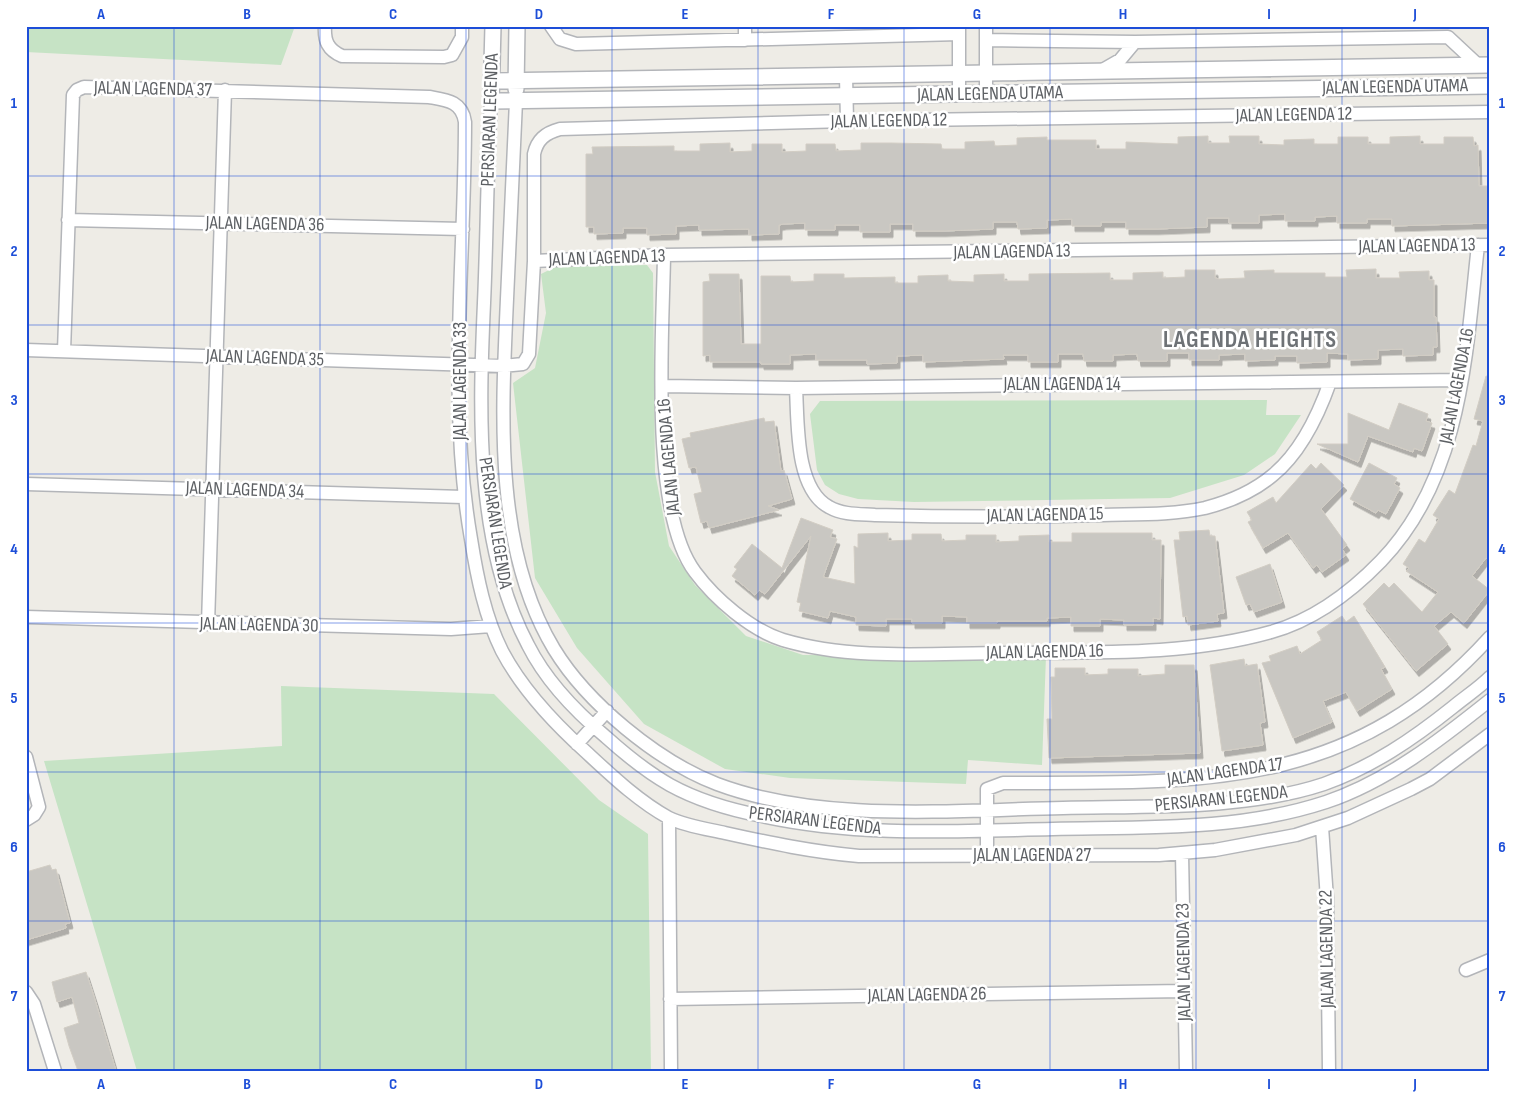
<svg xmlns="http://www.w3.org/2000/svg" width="1516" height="1097" font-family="'Sofia Sans Condensed',sans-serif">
<defs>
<filter id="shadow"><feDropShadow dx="3" dy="5.5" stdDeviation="0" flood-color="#0004"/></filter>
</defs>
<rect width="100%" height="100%" fill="#eeece6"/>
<!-- green -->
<path fill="#c6e3c5" d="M26 26H295L281 65 26 52Z
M647 265 653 273 655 472 669 546 695 585 746 636 803 655 1046 656 1042 765 968 760 966 784 790 778 725 769 644 724 577 648 535 578 513 383 535 368 546 313 541 274 555 267Z
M1267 400 1266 415H1301L1275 454 1244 475 1170 498 914 502 858 499 839 494 825 485 817 470 810 414 820 401Z
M281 686 494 694 599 800 648 834 651 1071H137L44 761 282 746Z"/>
<!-- building -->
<path fill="#c9c7c2" stroke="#d2cdc4" filter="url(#shadow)" d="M1208 136V143H1230L1229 136H1259V144L1284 145V140L1314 139V144H1338V137H1368V144H1390V137L1420 136V144H1444V137H1473L1474 146 1478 145 1479 186H1490V223L1392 226V219H1367V223H1337V216L1315 217V221H1285V214L1259 215V223H1229V218H1207V227L1156 229H1126V222H1101V226H1072V219L1047 220V228L1018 229 1017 222H993V229L943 231H913V224H890V232H860V225H835V230H805V223L783 224 779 225V234L749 235V229L699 230V225L676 226V234L647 235V228H623V233L594 234V227H586V154H593L592 147 674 146V151H700V144L730 143V152L752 151V144H782V152L806 151V144H835L836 151 861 150V143H891L941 144 942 149H965V142L994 141 995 146 1017 145V138L1047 137V140H1096V149H1126V142L1178 144V137Z
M1376 269V278H1400L1399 272 1429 271V280H1434V317H1436L1437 347H1433V355L1403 356V349L1378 350V359L1348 360V354L1327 353V362L1297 363V356H1275V360L1245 361V354L1219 355V360H1189V353H1167V361H1138L1137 354 1113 355V361H1084L1083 354H1058V362H1028V355H1003L1004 359 923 362V355L897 356V363L867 364V360H816V354L790 355V364H761V362H710V355L703 356V282L710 281 709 274H739L741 344H761V276H790L791 282 814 281V274H844V278L895 277V283H918V276L948 275V281L974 282V275L1004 274V281H1029V274L1110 273V280H1133V273L1163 272V278L1185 277V270H1215V278L1219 279 1245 278 1244 271 1274 270V273H1325V277H1347L1346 270Z
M1486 376 1490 377V560L1486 558 1472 576 1490 590 1464 623 1451 612 1434 626 1448 644 1416 671 1363 604 1384 583 1389 588 1394 583 1422 612 1438 592 1406 571 1409 568 1403 564 1419 539 1425 543 1439 519 1433 515 1449 490 1455 494 1473 445 1476 446 1483 421 1474 419Z
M1399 403 1428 414 1426 421 1432 423 1422 451 1414 448 1413 452 1368 436 1358 462 1317 444H1348V413L1389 430Z
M764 418 765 422 774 421 781 471 784 470 792 499 768 506 779 510 709 528 707 521 701 523 694 494 702 492 696 467 689 468 682 439 691 437 690 433Z
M1321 463 1344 485 1321 509 1347 545 1342 549 1346 555 1322 572 1317 565 1313 568 1288 533 1263 548 1248 522 1252 520 1247 512 1273 497 1276 503 1311 464 1316 469Z
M1369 463 1397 478 1394 484 1400 488 1386 514 1378 510 1376 513 1350 499Z
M801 518 833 530 830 537 837 539 823 577 855 584 854 546 858 548V534L888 533V541L912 540V534H941L942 541 966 540V535H996V542L1019 541V536L1049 535V542H1072V533H1152V540H1161L1160 619 1153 618V625H1124V620L1100 619V626H1071V617L1047 618V621H997V623H967V617L942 616V623H912V619H886V626L856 625V617L830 611 828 618 799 611 801 603 797 602 811 536 765 594 759 590 755 595 732 576 737 569 734 567 752 544 782 568Z
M1209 530 1210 536H1215L1224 613 1217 614 1218 621 1188 625 1187 616 1183 617 1174 540H1180L1179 532Z
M1270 564 1282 602 1254 612 1250 604 1246 605 1236 577Z
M1342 616 1346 622 1354 616 1385 667 1381 669 1392 689 1357 711 1346 692 1323 701 1332 722 1293 738 1262 663 1271 661 1269 656 1297 646 1300 654 1322 640 1317 632Z
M1244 659 1245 666 1257 664 1265 722 1260 723 1263 745 1222 751 1210 665Z
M1165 665H1194L1200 753 1049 758 1047 719H1052L1051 677H1055V668H1085V675L1108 674V669H1138V676L1165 674Z
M50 865 52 870 56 869 70 923 65 924 66 928 26 940V872Z
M86 972 95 1000 116 1071H78L69 1046 64 1028 79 1023 72 997 57 1002 52 982Z"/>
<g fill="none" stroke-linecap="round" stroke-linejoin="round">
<!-- minor casing -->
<g stroke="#b3b5b9" stroke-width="15">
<path id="minor" d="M325 26C324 41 328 50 342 56L444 57 452 55 462 37V26
M551 26 560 39 576 44 959 34
M959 26V94
M745 40V26
M987 40 1135 42 1448 37 1478 65
M1099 72 1120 60 1135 42
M846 76 847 121
M986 94V26
M491 101C487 168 487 236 484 303 479 413 475 545 528 645 546 681 575 711 606 737 626 755 647 772 670 785 699 801 731 810 762 816 858 837 956 831 1053 829 1144 827 1238 831 1326 802 1388 781 1440 740 1490 700
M516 101C513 167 510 233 507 299 502 412 493 548 554 649 587 703 657 761 717 784 821 823 953 810 1063 808 1145 806 1246 810 1324 784 1372 767 1413 739 1453 707 1465 697 1479 688 1490 677
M68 220 463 229
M664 255C663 332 649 511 695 572 715 599 751 630 783 640 854 661 933 653 1006 653 1094 652 1186 656 1271 632 1314 620 1350 593 1381 561 1462 477 1466 354 1478 245
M534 261 664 255 1490 245
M26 350 504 366 523 364 529 354 534 261V154C537 140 545 133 560 129L847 121 1490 112
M64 351 73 95 77 90 84 87 429 97C446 100 462 101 465 122 465 261 447 401 471 539 477 577 485 617 502 651 522 689 554 723 585 751 611 775 638 801 669 818 686 826 707 829 725 833 770 843 813 852 859 856L1159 855 1215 850 1296 835 1348 818 1411 789 1430 779 1490 734
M663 386 796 388 1461 380
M796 388C798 423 795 489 829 507 843 515 860 514 875 515 951 517 1027 517 1103 515 1137 514 1172 515 1205 508 1228 502 1254 491 1273 475 1301 452 1318 416 1330 382
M26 484 463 497
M26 617 451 629 491 626
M208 624 225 90
M577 744 607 711
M26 757 39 807 34 815 26 820
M669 818 671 1071
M1322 827 1327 899 1329 1071
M1182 853 1186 1071
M987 855V789L1003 783C1196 782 1348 794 1490 637
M1466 970 1490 960
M26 992 34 1004 55 1071
M670 999 1184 991"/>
</g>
<!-- tertiary casing -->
<g stroke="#b3b5b9" stroke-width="18">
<path id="tertiary" d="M493 26 491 101 1490 86
M492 81 1490 65
M516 89 517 26"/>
</g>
<!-- minor -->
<use href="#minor" stroke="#fff" stroke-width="12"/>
<!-- tertiary -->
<use href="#tertiary" stroke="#fff" stroke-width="15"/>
</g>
<!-- grid -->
<path fill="none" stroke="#1d4ed8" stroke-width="1" stroke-opacity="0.55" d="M174 26V1071M320 26V1071M466 26V1071M612 26V1071M758 26V1071M904 26V1071M1050 26V1071M1196 26V1071M1342 26V1071M26 176H1490M26 325H1490M26 474H1490M26 623H1490M26 772H1490M26 921H1490"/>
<g text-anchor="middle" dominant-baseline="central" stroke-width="5" stroke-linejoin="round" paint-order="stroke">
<!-- street labels -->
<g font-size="19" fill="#5d6064" stroke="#fff">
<text transform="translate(1395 87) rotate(-1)">JALAN LEGENDA UTAMA</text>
<text transform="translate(153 89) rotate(1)">JALAN LAGENDA 37</text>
<text transform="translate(990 94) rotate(-1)">JALAN LEGENDA UTAMA</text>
<text transform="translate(1294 115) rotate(-1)">JALAN LEGENDA 12</text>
<text transform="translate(490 120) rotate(-88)">PERSIARAN LEGENDA</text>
<text transform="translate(889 121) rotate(-1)">JALAN LEGENDA 12</text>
<text transform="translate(265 224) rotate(1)">JALAN LAGENDA 36</text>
<text transform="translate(1417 246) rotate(-1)">JALAN LAGENDA 13</text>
<text transform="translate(1012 252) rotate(-1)">JALAN LAGENDA 13</text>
<text transform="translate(607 258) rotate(-2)">JALAN LAGENDA 13</text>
<text transform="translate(265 358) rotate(2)">JALAN LAGENDA 35</text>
<text transform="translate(460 381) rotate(-90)">JALAN LAGENDA 33</text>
<text x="1062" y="384">JALAN LAGENDA 14</text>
<text transform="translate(1457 386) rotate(-79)">JALAN LAGENDA 16</text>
<text transform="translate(669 457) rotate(-95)">JALAN LAGENDA 16</text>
<text transform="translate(245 490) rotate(2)">JALAN LAGENDA 34</text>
<text transform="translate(1045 515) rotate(-1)">JALAN LAGENDA 15</text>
<text transform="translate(495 523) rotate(81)">PERSIARAN LEGENDA</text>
<text transform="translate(259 625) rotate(1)">JALAN LAGENDA 30</text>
<text transform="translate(1045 652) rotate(-1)">JALAN LAGENDA 16</text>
<text transform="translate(1225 772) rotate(-8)">JALAN LAGENDA 17</text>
<text transform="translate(1221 799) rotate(-6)">PERSIARAN LEGENDA</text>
<text transform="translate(815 821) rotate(7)">PERSIARAN LEGENDA</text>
<text x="1032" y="855">JALAN LAGENDA 27</text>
<text transform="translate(1327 949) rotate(-91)">JALAN LAGENDA 22</text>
<text transform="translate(1184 962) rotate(-91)">JALAN LAGENDA 23</text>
<text transform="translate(927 995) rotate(-1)">JALAN LAGENDA 26</text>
</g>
<!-- district labels -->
<g font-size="24" font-weight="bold" letter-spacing="1" fill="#6e7276" stroke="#fff">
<text x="1250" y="339">LAGENDA HEIGHTS</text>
</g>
</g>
<!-- border -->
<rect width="1516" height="1097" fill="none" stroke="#ffffff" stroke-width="55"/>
<rect x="28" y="28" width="1460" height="1042" fill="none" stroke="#1d4ed8" stroke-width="2"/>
<g font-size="16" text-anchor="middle" font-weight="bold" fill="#1d4ed8">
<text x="101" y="19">A</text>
<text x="247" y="19">B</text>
<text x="393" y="19">C</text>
<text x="539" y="19">D</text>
<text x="685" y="19">E</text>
<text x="831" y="19">F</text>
<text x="977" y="19">G</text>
<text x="1123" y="19">H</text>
<text x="1269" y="19">I</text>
<text x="1415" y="19">J</text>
<text x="14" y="108">1</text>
<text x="1502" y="108">1</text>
<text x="14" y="256">2</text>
<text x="1502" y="256">2</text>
<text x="14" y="405">3</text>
<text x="1502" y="405">3</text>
<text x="14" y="554">4</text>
<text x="1502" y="554">4</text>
<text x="14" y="703">5</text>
<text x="1502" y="703">5</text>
<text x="14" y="852">6</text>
<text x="1502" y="852">6</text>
<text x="14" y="1001">7</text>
<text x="1502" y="1001">7</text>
<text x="101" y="1089">A</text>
<text x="247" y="1089">B</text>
<text x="393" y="1089">C</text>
<text x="539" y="1089">D</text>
<text x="685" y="1089">E</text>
<text x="831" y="1089">F</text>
<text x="977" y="1089">G</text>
<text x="1123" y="1089">H</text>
<text x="1269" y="1089">I</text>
<text x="1415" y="1089">J</text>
</g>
</svg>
